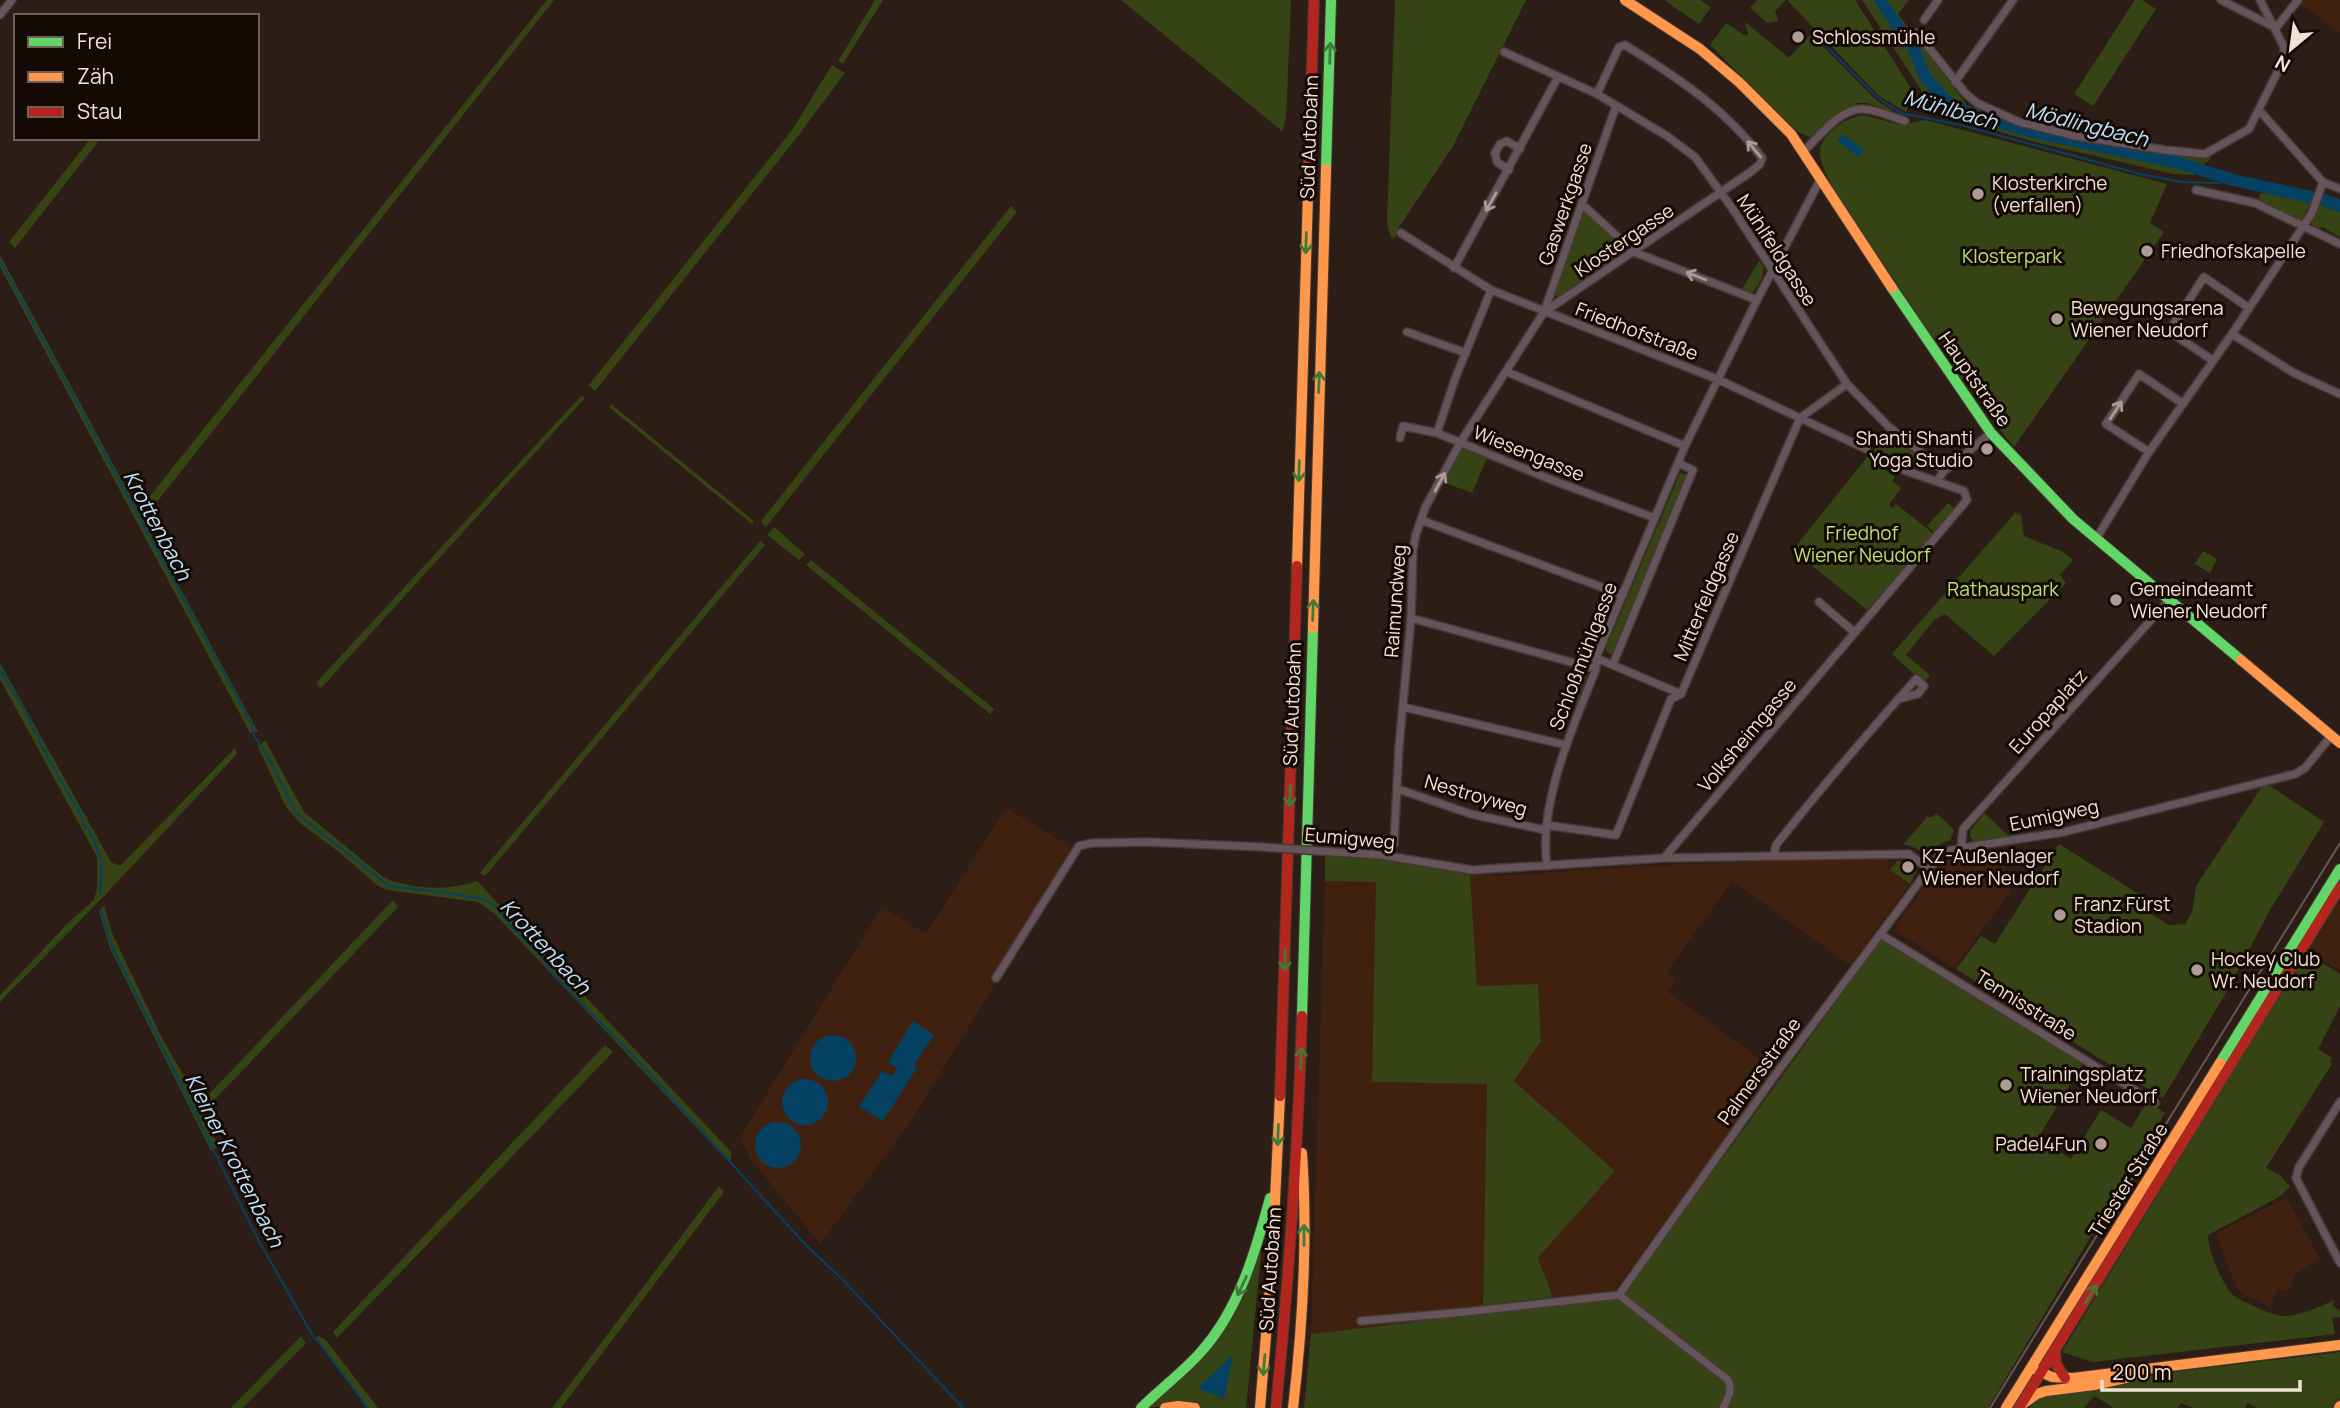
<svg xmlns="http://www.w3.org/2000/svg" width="2340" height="1408" font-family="Manrope,sans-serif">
<rect width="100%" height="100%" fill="#2c1e16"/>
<!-- built -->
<path fill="#40210f" d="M2297 0H2340V33L2300 3Z
M1006 808 1077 850 1002 961 996 977 998 979 909 1124 820 1244 750 1158 740 1137 882 907 926 934Z
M2001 854 2011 891 1954 968 1896 931V926L1942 861Z
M1888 856V868L1910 884 1850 965 1732 881 1667 972 1676 980 1668 992 1775 1070 1614 1291 1553 1297 1538 1258 1615 1171 1513 1081 1541 1041 1538 984 1477 987 1470 872 1497 876 1643 866Z
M1325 881 1377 882 1372 1082 1487 1084 1483 1315 1311 1334Z
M2340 900V971L2305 950Z
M2287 1198 2320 1259 2296 1274 2288 1292 2277 1289 2271 1307 2243 1294 2236 1286 2216 1233Z"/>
<!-- green -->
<path fill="#364415" d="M547 0H554L152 508 146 501Z
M875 0H883L843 64 838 61Z
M1121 0H1291L1286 119 1282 131Z
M1395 0H1526L1453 146 1399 227 1395 238 1391 237 1387 223Z
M1664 0H1700L1711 7 1699 24Z
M1757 0H1786L1775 11 1778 21 1768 23 1750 8Z
M1787 0H1855L1914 93 1906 112 1879 96Z
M1862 0H1909L1898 14 1967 105 2022 126 2024 131 2086 147 2094 142 2176 155 2212 157 2193 175 2173 174 2035 142 1957 119 1925 96Z
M2135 0H2142L2156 9 2093 106 2074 94Z
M1745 22 1789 58 1811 34 1876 100 1892 110 1891 112 1868 103H1856L1860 108 1837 116 1810 137 1798 132 1710 45 1726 23 1746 36 1748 34Z
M832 65 845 73 798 136 595 391 589 385 792 130Z
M1863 115 1901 125 1925 120 2167 184 2150 223 2164 232 2014 447C1997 429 1981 398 1967 376L1961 380 1950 365 1955 361 1951 356 1952 354 1941 340 1936 342 1835 191C1829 179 1821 167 1820 154 1819 135 1846 117 1863 115Z
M91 138H101L15 248 9 242Z
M2261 192 2311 202 2302 219 2297 221 2257 202Z
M2320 205 2340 212V237L2322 227 2319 229 2312 225V220Z
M1011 206 1017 212 766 527 761 521Z
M1587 212 1628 250 1625 256 1559 298 1554 294 1581 214Z
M0 255 258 732 250 733 0 267Z
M1759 261 1764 266 1762 278 1753 293 1742 289Z
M581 396 585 398 321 688 316 683Z
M611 404 754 521 752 524 609 407Z
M1888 432 1925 463 1924 467 1893 456 1889 463 1872 453Z
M1465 449 1487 458 1472 493 1443 482 1459 451Z
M1868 456 1895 477 1892 481 1901 488 1889 505 1893 508 1896 504 1934 534 1867 610 1793 550Z
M1680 473 1685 474 1687 478 1614 651 1611 654 1607 652 1606 648Z
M1948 503 1954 508 1934 532 1927 526Z
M2015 513 2021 515 2024 536 2063 552 2073 560 2060 575 2066 583 1994 656 1945 614 1934 620 1906 655 1930 675 1924 683 1892 654Z
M774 527 805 554 799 560 767 535Z
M760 541 765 545 485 876 480 873Z
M2203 551 2217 559 2210 573 2195 564Z
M811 560 994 709 990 714 806 565Z
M0 663 111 862 120 866 235 748 237 754 105 895 0 1002V995L71 920 94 900 97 888V857L0 679Z
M1573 666 1584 669 1587 675 1577 703 1562 698Z
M265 740 304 812 383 877C411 890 449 891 477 881L732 1153 730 1163 494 913 478 902 387 890 378 886 339 852 300 823 286 807 258 747Z
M2269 785 2324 822 2270 910 2230 986 2163 1098 1956 969 1981 936 1995 944 2059 844 2142 896 2137 905 2169 925 2185 924 2192 912 2196 886 2261 788Z
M1936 813 1954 830 1950 840 1923 852 1909 845H1903L1927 817H1933Z
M1984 813 2011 838 1973 841 1970 836 1971 830Z
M1325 855 1410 861 1470 872 1477 986 1538 984 1541 1041 1514 1081 1615 1171 1538 1258 1553 1297 1483 1305 1487 1084 1372 1082 1376 882 1325 881Z
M1898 860 1905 864 1903 867 1908 871 1911 868 1916 872 1910 884 1890 870Z
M393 900 398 907 201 1114 219 1146 211 1151 110 948 99 911 104 905 112 933 162 1038 200 1104Z
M1881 940 2083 1063 2038 1138 2071 1159 2101 1110 2131 1128 2147 1102 2165 1113 1988 1408H1304L1311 1334 1621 1298Z
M2305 952 2340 974V1006L2318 1049 2332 1058 2330 1062 2332 1064 2266 1168 2280 1175 2290 1187 2279 1197 2208 1235C2208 1251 2221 1281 2232 1294 2237 1300 2273 1315 2282 1316 2297 1317 2320 1307 2334 1300L2333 1306 2340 1311V1317L2332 1318 2335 1334 2093 1362 2062 1352Z
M605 1045 613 1052 337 1338 333 1332Z
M719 1186 724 1192 561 1408H552Z
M1262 1244 1246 1408H1199L1181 1403 1147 1408 1202 1355Z
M301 1336 306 1343 243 1408H231Z
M318 1336 326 1340 378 1408H367L315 1338Z
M2340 1352V1398L2334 1408H2257L2248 1403 2245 1408H2194L2181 1403 2177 1408H2114L2094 1396 2084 1408H2030L2036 1399 2165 1373Z"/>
<!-- water -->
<path fill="#044163" d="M1842 134 1864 150 1859 157 1837 141Z
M913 1021 934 1035 914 1065 917 1068 883 1121 859 1107 882 1071 892 1076 897 1068 888 1062Z
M810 1058a23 23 0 1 1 46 0a23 23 0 1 1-46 0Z
M782 1102a23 23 0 1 1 46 0a23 23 0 1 1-46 0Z
M755 1145a23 23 0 1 1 46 0a23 23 0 1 1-46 0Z
M1233 1355 1224 1399 1198 1388Z"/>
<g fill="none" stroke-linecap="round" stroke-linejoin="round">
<!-- stream -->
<path stroke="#044163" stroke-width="2" d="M1813 33 1878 98 1901 113 1965 126 2140 174 2181 182 2218 183 2233 180
M0 261 252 725 254 736 269 759 296 813 389 886 449 893 485 900 496 907 508 923 542 957 550 971 638 1061 804 1243 843 1280 963 1408
M0 670 27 714 35 733 39 736 40 743 83 819 84 827 89 830 102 861 100 894
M101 910 112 946 260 1243 314 1338 319 1342 368 1408"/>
<!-- river -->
<path stroke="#044163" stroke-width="12" d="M1880 0 1902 33 1911 42 1925 77 1948 103 1976 116 2037 133 2179 163 2233 180 2325 200 2340 206"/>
<!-- street casing -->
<g stroke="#463a33" stroke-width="10">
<path id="street" d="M2221 0 2276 28 2298 0
M0 15 12 0
M1924 20 1938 0
M1917 33 1966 94 1977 103 2019 122 2076 136 2165 150 2205 154 2249 129 2283 61 2284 47 2260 0
M1504 52 1597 94 1667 136 1695 157 1732 208 1847 384 1889 427 1944 471
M1955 82 2013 0
M2259 110 2323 182 2340 189
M1804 151C1819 137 1839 109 1862 109 1875 109 1892 117 1905 121
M1509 170 1497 162 1495 153 1500 144 1507 141 1520 149
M2196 190 2255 203 2340 244
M1582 204 1634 252 1757 300
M1401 233 1491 290 1717 379 1866 449
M1454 268 1558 77
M1544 312 1752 171 1760 164 1762 158C1726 109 1675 76 1625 45L1619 47 1597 94
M1407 332 1466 353
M2232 334 2294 373 2340 394
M2212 360 2169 331 2204 277 2249 308
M1507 372 1685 446
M1437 433 1455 379 1491 290
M1400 438 1403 426 1437 433 1557 482 1655 518
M2149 452 2106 424 2139 374 2182 403
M1937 481 1944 471 1991 433
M1421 520 1623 595
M2096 539 2149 452 2232 334 2312 213 2323 182
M1819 602 1854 632
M1411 618 1596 669
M1596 658 1681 694
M1613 664 1693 470 1678 463
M1403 707 1566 745
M1398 789 1471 814 1545 830
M1546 825 1616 835 1671 699 1681 694 1800 418 1847 384
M1394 844 1399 747 1411 618 1413 550 1416 534 1425 508 1460 443 1544 312 1616 106
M1961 848 1963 829 2169 600
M1334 852 1381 855 1472 870 1664 858 1909 854 1929 869
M1774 855 1776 845C1821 788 1868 733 1916 679L1924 686 1918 694 1898 699
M1664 858 1967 500 1964 491 1892 466
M1547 866C1538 803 1573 727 1596 669V658L1685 446 1757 300 1820 180
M1880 934 2155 1103
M996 978 1079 846 1092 843 1148 842 1262 847
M2340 1102 2299 1167 2296 1178 2340 1263
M1619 1295 1776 1074 1941 853 1961 848 2064 832 2295 774 2305 768 2332 735
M1361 1321 1465 1312 1619 1295 1728 1380C1733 1390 1728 1398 1723 1408"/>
</g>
<!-- fast casing -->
<g stroke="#463a33" stroke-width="12">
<path id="fast" d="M1326 169 1331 0
M1892 288 1991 433 2073 519 2241 660
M1302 1016 1313 628
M2220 1063 2340 869
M1141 1408C1160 1389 1182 1373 1200 1353 1239 1310 1255 1253 1270 1198"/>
</g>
<!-- slow casing -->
<g stroke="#463a33" stroke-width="12">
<path id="slow" d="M1625 0 1700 49 1740 83 1791 134 1892 288
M1297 566 1308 194
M1313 628 1326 169
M2241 660 2340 743
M2036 1370 2052 1377 2073 1378 2340 1345
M2021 1405 2037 1394 2046 1391 2094 1385 2130 1377
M1165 1408 1178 1406 1195 1408
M1260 1408 1272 1263 1280 1096
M1293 1408C1303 1323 1308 1239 1302 1153
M2006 1408 2220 1063
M2339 1408 2340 1406"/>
</g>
<!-- jam casing -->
<g stroke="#463a33" stroke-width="12">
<path id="jam" d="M1308 194 1314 0
M1280 1096 1297 566
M2055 1352 2056 1364 2065 1378
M1276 1408C1289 1277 1298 1147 1302 1016
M2019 1408 2340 887"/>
</g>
<!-- street -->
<use href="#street" stroke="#65545b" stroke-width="7"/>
<!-- fast -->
<use href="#fast" stroke="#63d668" stroke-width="10"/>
<!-- slow -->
<use href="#slow" stroke="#ff974d" stroke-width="10"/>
<!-- jam -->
<use href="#jam" stroke="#b3261e" stroke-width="10"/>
<!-- tram -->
<path stroke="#645657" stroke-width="2" d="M1990 1408 2340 843"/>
<!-- street-bridge casing -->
<g stroke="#463a33" stroke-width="10" stroke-linecap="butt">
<path id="street-bridge" d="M1262 847 1334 852"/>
</g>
<!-- street-bridge -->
<use href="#street-bridge" stroke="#65545b" stroke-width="7"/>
</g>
<!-- one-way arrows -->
<defs><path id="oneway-shaft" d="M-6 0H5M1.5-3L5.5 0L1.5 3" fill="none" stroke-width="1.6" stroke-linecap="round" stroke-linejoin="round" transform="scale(1.75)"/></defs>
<g stroke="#407a3b">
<use href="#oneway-shaft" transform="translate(1330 53) rotate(-88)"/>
<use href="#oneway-shaft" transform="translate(1306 243) rotate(92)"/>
<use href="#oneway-shaft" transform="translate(1319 382) rotate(-88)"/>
<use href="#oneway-shaft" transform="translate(1299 471) rotate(92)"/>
<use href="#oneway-shaft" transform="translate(1313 610) rotate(-88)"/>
<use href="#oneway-shaft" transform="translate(1290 796) rotate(92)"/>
<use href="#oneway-shaft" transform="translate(1285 960) rotate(92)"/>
<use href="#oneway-shaft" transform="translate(1301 1058) rotate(-88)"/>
<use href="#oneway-shaft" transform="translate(1278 1135) rotate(92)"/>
<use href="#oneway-shaft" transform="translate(1304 1235) rotate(-90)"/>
<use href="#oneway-shaft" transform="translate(1242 1286) rotate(115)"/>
<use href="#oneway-shaft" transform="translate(2091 1294) rotate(-59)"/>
<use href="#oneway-shaft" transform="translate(1264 1365) rotate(95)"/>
</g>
<g stroke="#ac9a98">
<use href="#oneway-shaft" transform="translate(1754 149) rotate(-130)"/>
<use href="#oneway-shaft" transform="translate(1491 202) rotate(119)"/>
<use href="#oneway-shaft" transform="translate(1696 276) rotate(-159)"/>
<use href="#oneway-shaft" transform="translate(2116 410) rotate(-57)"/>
<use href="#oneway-shaft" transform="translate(1440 482) rotate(-62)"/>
</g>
<!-- markers -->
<g fill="#ad9c93" stroke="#150904" stroke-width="2.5">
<circle cx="1798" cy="37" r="7"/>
<circle cx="1978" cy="194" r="7"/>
<circle cx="2147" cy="251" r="7"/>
<circle cx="2057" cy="319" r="7"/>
<circle cx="1987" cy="449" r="7"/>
<circle cx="2116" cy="600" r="7"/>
<circle cx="1908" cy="867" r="7"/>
<circle cx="2060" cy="915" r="7"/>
<circle cx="2197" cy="970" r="7"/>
<circle cx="2006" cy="1085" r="7"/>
<circle cx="2101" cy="1144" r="7"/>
</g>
<g text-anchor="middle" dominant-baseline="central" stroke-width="6" stroke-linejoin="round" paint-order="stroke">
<!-- poi labels -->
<g font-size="19" fill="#f3e0d6" stroke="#150904" text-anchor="start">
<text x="1812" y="37">Schlossmühle</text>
<text x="1992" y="183">Klosterkirche<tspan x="1992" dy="22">(verfallen)</tspan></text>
<text x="2161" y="251">Friedhofskapelle</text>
<text x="2071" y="308">Bewegungsarena<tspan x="2071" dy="22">Wiener Neudorf</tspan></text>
<text x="1973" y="438" text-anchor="end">Shanti Shanti<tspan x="1973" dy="22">Yoga Studio</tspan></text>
<text x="2130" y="589">Gemeindeamt<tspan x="2130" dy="22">Wiener Neudorf</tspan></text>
<text x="1922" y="856">KZ-Außenlager<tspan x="1922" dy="22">Wiener Neudorf</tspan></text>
<text x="2074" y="904">Franz Fürst<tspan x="2074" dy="22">Stadion</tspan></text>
<text x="2211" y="959">Hockey Club<tspan x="2211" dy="22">Wr. Neudorf</tspan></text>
<text x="2020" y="1074">Trainingsplatz<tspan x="2020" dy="22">Wiener Neudorf</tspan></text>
<text x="2087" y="1144" text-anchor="end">Padel4Fun</text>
</g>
<!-- street labels -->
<g font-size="19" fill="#f3e0d6" stroke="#150904">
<text transform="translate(1309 137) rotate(-88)">Süd Autobahn</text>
<text transform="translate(1565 204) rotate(-71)">Gaswerkgasse</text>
<text transform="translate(1624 240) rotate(-34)">Klostergasse</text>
<text transform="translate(1777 250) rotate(57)">Mühlfeldgasse</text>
<text transform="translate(1637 331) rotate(21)">Friedhofstraße</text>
<text transform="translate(1975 379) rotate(55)">Hauptstraße</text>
<text transform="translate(1529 453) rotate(22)">Wiesengasse</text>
<text transform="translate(1706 596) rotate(-67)">Mitterfeldgasse</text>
<text transform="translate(1395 601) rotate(-86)">Raimundweg</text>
<text transform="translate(1583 656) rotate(-69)">Schloßmühlgasse</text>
<text transform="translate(1292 704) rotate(-88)">Süd Autobahn</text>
<text transform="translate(2048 711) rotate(-48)">Europaplatz</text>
<text transform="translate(1747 735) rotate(-50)">Volksheimgasse</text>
<text transform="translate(1476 795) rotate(16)">Nestroyweg</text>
<text transform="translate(2054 815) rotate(-12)">Eumigweg</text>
<text transform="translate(1350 838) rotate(5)">Eumigweg</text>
<text transform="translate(2026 1005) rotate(32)">Tennisstraße</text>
<text transform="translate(1759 1071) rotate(-54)">Palmersstraße</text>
<text transform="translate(2128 1180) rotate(-58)">Triester Straße</text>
<text transform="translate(1270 1269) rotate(-86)">Süd Autobahn</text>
</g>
<!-- park labels -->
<g font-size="19" fill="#b8e176" stroke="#150904">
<text x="2012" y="256">Klosterpark</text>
<text x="1862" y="533">Friedhof<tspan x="1862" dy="22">Wiener Neudorf</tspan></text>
<text x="2003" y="589">Rathauspark</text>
</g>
<!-- water labels -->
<g font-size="21" font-style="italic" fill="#bbe1fe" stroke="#150904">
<text transform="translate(1951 109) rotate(16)">Mühlbach</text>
<text transform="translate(2087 124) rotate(14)">Mödlingbach</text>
<text transform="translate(158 525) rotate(62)">Krottenbach</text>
<text transform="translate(546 946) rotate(47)">Krottenbach</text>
<text transform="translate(235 1160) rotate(63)">Kleiner Krottenbach</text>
</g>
</g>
<!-- legend -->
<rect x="14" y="14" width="245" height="126" fill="#150904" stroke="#6e5f58" stroke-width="2"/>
<rect x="28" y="37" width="35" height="10" fill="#63d668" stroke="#6e5f58" stroke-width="2"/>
<text x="77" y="49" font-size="21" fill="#f3e0d6">Frei</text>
<rect x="28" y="72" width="35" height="10" fill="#ff974d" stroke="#6e5f58" stroke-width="2"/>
<text x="77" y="84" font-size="21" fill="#f3e0d6">Zäh</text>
<rect x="28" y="107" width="35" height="10" fill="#b3261e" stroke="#6e5f58" stroke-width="2"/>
<text x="77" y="119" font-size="21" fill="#f3e0d6">Stau</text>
<!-- north arrow -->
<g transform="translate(2291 49) rotate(209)" stroke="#150904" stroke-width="5" paint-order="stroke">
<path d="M0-5L12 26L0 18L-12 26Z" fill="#f3e0d6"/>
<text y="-10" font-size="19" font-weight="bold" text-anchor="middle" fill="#f3e0d6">N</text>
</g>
<!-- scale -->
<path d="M2102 1380v10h198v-10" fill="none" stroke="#f3e0d6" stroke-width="3.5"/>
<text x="2112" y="1380" font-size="21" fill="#f3e0d6" stroke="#150904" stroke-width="5" paint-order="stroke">200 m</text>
</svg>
